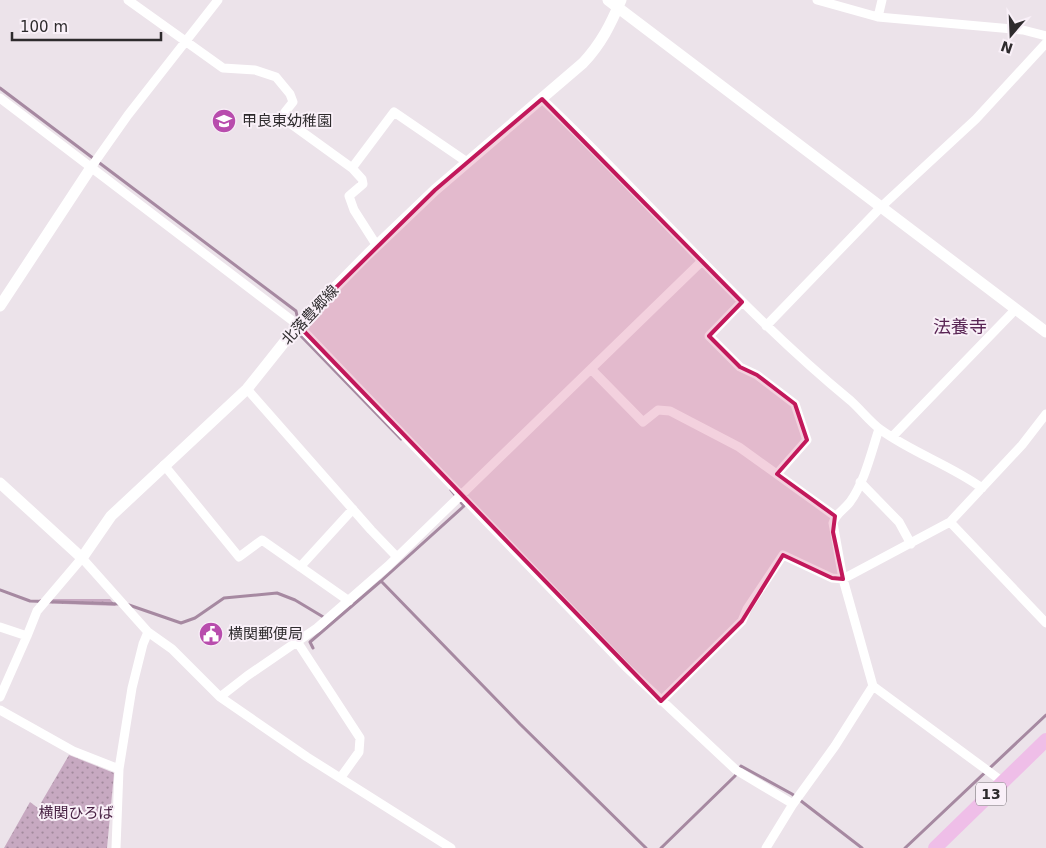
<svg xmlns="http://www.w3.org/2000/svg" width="1046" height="848" font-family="'DejaVu Sans','Noto Sans JP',sans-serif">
<defs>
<pattern id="park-dots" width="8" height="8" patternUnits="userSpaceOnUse" patternTransform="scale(1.25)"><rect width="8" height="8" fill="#c7a9c1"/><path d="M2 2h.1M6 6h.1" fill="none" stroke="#a28a9d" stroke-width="1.8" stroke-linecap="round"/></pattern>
</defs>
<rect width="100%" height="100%" fill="#ece3ea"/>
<!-- park -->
<path fill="url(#park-dots)" d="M40 599H110L116 606 37 603Z
M69 755 114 773 107 848H4L30 802 38 808Z"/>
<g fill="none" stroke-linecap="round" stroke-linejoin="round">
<!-- stream -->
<path stroke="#a689a1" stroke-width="3" d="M0 88 296 311 298 320
M300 331 301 336 401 439
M381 581 464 506 451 490
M0 590 30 601 120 604
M126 604 181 623 195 618 224 598 277 593 295 600 325 618
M313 648 310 642 381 581 520 724 646 848
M661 848 735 776 741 766 792 794 862 848
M905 848 1046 715"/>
<!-- street -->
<path stroke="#fff" stroke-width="9" d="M128 0 223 68 255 70 276 77 290 94 293 102 285 112 287 121 352 168 394 112 467 162
M817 0 878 17 1023 30 1046 36
M878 17 882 0
M0 98 298 325 626 667 736 770 793 804
M542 99C647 198 739 309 851 401 861 410 870 422 881 430 913 453 950 465 982 488
M92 166 128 115 218 0
M352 168 362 179 363 184 349 196 354 210 377 246
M742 302 709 336 740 367 757 375 795 404 807 440 777 474
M766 326 881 207 976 119 1046 43
M591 369 643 422 658 410 670 411 739 447 835 516
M247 389 371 530 397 557
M879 429C871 453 865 481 850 502 844 510 836 513 833 523L843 579 873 686 1003 782
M892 437 1015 310
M164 465 239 557 262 540 349 601
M860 482 899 522 911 544
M950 522 1046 623
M300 567 353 509
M0 627 27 636 37 611 82 558 148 632 172 649 220 697 307 757 451 848
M298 643 360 738 359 752 341 777
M0 697 27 636
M220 697 247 676 317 628 388 566 702 261
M661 701 742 621 747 609 783 555 832 578 843 579 950 522 1022 445 1046 414
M0 710 73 751 119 769
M116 848 119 769 132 688 143 644 148 632
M766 848 793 804 835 746 873 686"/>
<!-- secondary -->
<path stroke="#fff" stroke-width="11" d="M608 0 1046 332
M0 306 92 166
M0 483 82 558 111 516 247 389 298 325 368 254 435 190 583 63C601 44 611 24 621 0"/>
<!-- primary -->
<path stroke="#efbee8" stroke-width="14" d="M935 848 1046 740"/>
</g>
<!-- marked area -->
<path fill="#c2185b" fill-opacity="0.2" stroke="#c2185b" stroke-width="4" stroke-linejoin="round" d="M542 99 742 302 709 336 740 367 757 375 795 404 807 440 777 474 835 516 833 532 843 579 832 578 783 555 742 621 661 701 298 325 435 190Z"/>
<!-- icons -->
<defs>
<g id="school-disc" transform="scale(1.25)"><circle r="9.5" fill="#b84dad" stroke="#f9f0f8"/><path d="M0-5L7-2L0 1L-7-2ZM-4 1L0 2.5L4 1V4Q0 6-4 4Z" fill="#fff"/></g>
<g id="civic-disc" transform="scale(1.25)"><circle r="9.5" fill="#b84dad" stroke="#f9f0f8"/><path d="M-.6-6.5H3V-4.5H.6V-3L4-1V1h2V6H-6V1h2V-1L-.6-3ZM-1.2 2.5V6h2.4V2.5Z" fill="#fff"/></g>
</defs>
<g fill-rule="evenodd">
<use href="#school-disc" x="224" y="121"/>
<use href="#civic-disc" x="211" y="634"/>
</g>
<g text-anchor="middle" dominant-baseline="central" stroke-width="4" stroke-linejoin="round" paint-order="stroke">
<!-- shield labels -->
<rect fill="#f9f0f8" stroke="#6b666a" stroke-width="1" x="976" y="782.5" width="30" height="23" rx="4"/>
<g font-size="14" font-weight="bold" fill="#2e2b2d">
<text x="991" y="794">13</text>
</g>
<!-- poi labels -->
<g font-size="15" fill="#2e2b2d" stroke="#f9f0f8" text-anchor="start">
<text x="242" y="121">甲良東幼稚園</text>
<text x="228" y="634">横関郵便局</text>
</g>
<!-- street labels -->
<g font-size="15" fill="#2e2b2d" stroke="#f9f0f8">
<text transform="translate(310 315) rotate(-47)">北落豊郷線</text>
</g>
<!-- park labels -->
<g font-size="15" fill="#451e40" stroke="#f9f0f8">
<text x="76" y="813">横関ひろば</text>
</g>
<!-- quarter labels -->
<g font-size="18" fill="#592554" stroke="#f9f0f8">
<text x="960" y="326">法養寺</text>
</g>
</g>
<!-- north arrow -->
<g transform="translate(1011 35) rotate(199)" stroke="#f9f0f8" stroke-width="4" paint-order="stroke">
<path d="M0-4L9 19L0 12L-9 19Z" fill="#2e2b2d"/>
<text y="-8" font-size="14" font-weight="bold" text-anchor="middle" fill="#2e2b2d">N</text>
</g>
<!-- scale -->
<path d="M12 32v8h149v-8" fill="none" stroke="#2e2b2d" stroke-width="2.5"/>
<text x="20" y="32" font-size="15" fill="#2e2b2d" stroke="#f9f0f8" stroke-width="4" paint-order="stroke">100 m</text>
</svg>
